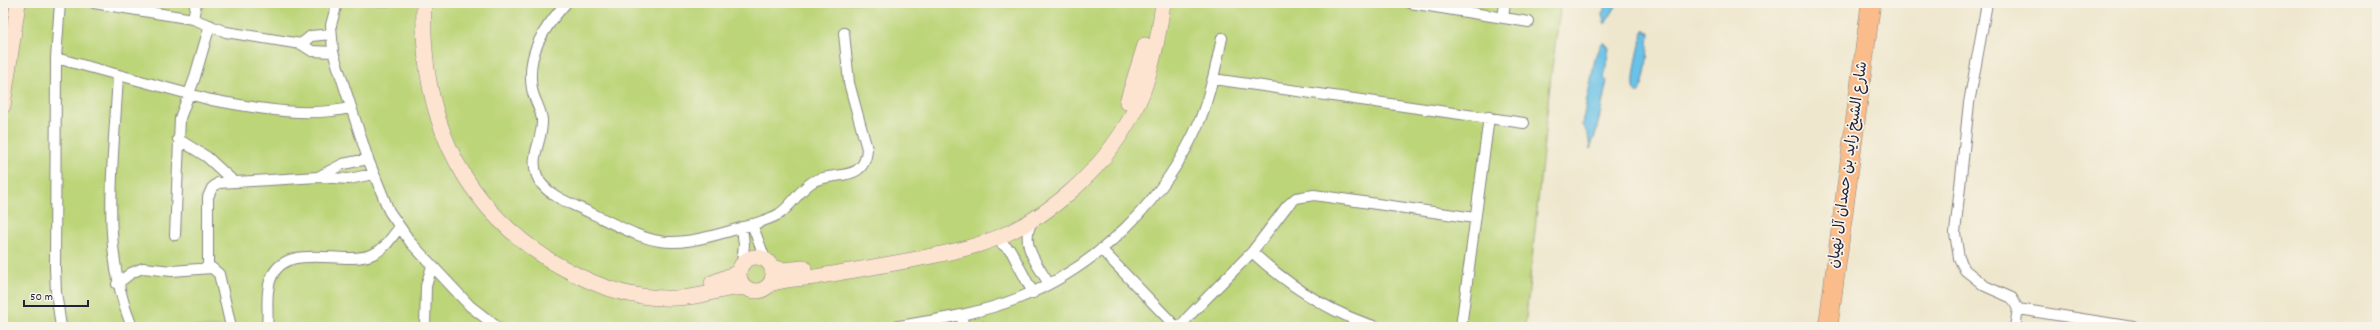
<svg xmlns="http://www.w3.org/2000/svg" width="2380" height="330" font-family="Dekko,'Playpen Sans Arabic',sans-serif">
<rect width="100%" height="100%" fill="#f7f3e8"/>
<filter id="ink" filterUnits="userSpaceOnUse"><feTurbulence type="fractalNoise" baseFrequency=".025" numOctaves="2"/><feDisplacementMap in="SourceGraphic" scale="8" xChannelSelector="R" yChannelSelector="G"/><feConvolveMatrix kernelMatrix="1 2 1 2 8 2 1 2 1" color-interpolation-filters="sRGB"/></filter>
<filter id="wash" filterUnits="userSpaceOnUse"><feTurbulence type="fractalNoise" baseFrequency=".012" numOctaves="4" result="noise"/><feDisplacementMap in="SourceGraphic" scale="16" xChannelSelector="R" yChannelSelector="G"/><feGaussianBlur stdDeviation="0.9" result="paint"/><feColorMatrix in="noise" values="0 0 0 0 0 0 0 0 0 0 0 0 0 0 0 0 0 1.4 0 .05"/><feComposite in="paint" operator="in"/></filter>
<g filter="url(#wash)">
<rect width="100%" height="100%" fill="#efe7cd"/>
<!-- green -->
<path fill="#bdd579" stroke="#707c5a" d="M3 3H1561L1551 74 1525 327H3Z"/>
<!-- water -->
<path fill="#69c2e7" stroke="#467291" d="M1607 3H1618L1605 24 1602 14Z
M1645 30 1647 33 1649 32C1648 47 1647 83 1637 94 1628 86 1641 43 1643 31Z
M1602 43H1605L1609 48 1604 78 1607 81 1596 133 1590 149 1588 134 1582 125 1595 59Z"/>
</g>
<g filter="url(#ink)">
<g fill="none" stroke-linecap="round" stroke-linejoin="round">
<!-- street casing -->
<g stroke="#888484" stroke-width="12">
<path id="street" d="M60 3 56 58 55 268 56 292 61 327
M94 3 193 19 226 32 301 44 312 51 333 52
M337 3 331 25 333 52 368 159 389 211 411 243 470 306 497 327
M566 3C544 28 526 53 532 89 534 100 541 109 542 120 543 141 529 155 537 176 545 196 573 204 591 213 653 243 661 251 730 231 746 226 765 222 779 214 793 205 799 189 814 181 835 171 865 183 867 149L849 83 844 33
M1410 3 1529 22
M1987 3 1969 103 1955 233 1959 258 1965 270 1985 286 2012 298 2018 309 2015 327
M1503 18 1505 3
M193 19 196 3
M301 44 311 36 331 34
M56 58 211 100C257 108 305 118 350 108
M118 75C114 159 99 247 132 327
M1213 79 1524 123
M178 139 207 157 232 180
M318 177 343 164 368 159
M1034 219C1017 242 1038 265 1049 284
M752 224 765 259
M742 227 744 245 742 263
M175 235 180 118 194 80 210 25
M996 239 1011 251 1033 293
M1101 249 1176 327
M1252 252C1288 285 1329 313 1377 327
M208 267V197L212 188 218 183 318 177 349 179 373 174
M117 284 131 273 143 268 172 271 212 268 219 274 231 327
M2018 309 2133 327
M961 315 964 327
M267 327C269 312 265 297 270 281 284 238 344 268 373 254 385 249 391 238 399 228
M425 327 426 286 432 266
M893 327C935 320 979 314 1019 298 1098 267 1167 198 1200 120 1210 94 1216 66 1222 38
M1180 327 1189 316 1252 252 1287 206 1296 198 1314 195 1475 218
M1461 327 1489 117"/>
</g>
<!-- secondary casing -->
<g stroke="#888484" stroke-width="16">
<path id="secondary" d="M424 3C420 111 457 202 551 261 578 277 610 292 641 296 661 299 682 299 701 295 717 292 730 286 746 288
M1127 102 1145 45
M3 106 18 3
M739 274a17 17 0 1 1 34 0a17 17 0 1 1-34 0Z
M772 267 783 270 804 268
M712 283 739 272
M770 284C785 279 800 279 815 277 864 268 915 261 963 249 1041 230 1111 168 1142 94 1153 65 1159 34 1163 3"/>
</g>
<!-- highway casing -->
<g stroke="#888484" stroke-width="20">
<path id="highway" d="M1828 327 1871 3"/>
</g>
<!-- street -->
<use href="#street" stroke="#fff" stroke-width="10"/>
<!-- secondary -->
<use href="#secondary" stroke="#fde4d0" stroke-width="15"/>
<!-- highway -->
<use href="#highway" stroke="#f9bc8a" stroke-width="19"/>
</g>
</g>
<g text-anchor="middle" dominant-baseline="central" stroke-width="3.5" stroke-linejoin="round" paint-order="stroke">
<!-- street labels -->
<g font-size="15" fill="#22223b" stroke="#f7f3e8">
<text transform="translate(1849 165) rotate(-82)">شارع الشيخ زايد بن حمدان آل نهيان</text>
</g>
</g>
<!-- margin -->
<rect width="2380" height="330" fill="none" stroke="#f7f3e8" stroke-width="16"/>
<!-- scale -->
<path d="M24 300v6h64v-6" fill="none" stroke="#22223b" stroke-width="2"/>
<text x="30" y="300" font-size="12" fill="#22223b" stroke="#f7f3e8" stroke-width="3" paint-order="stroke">50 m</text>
</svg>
